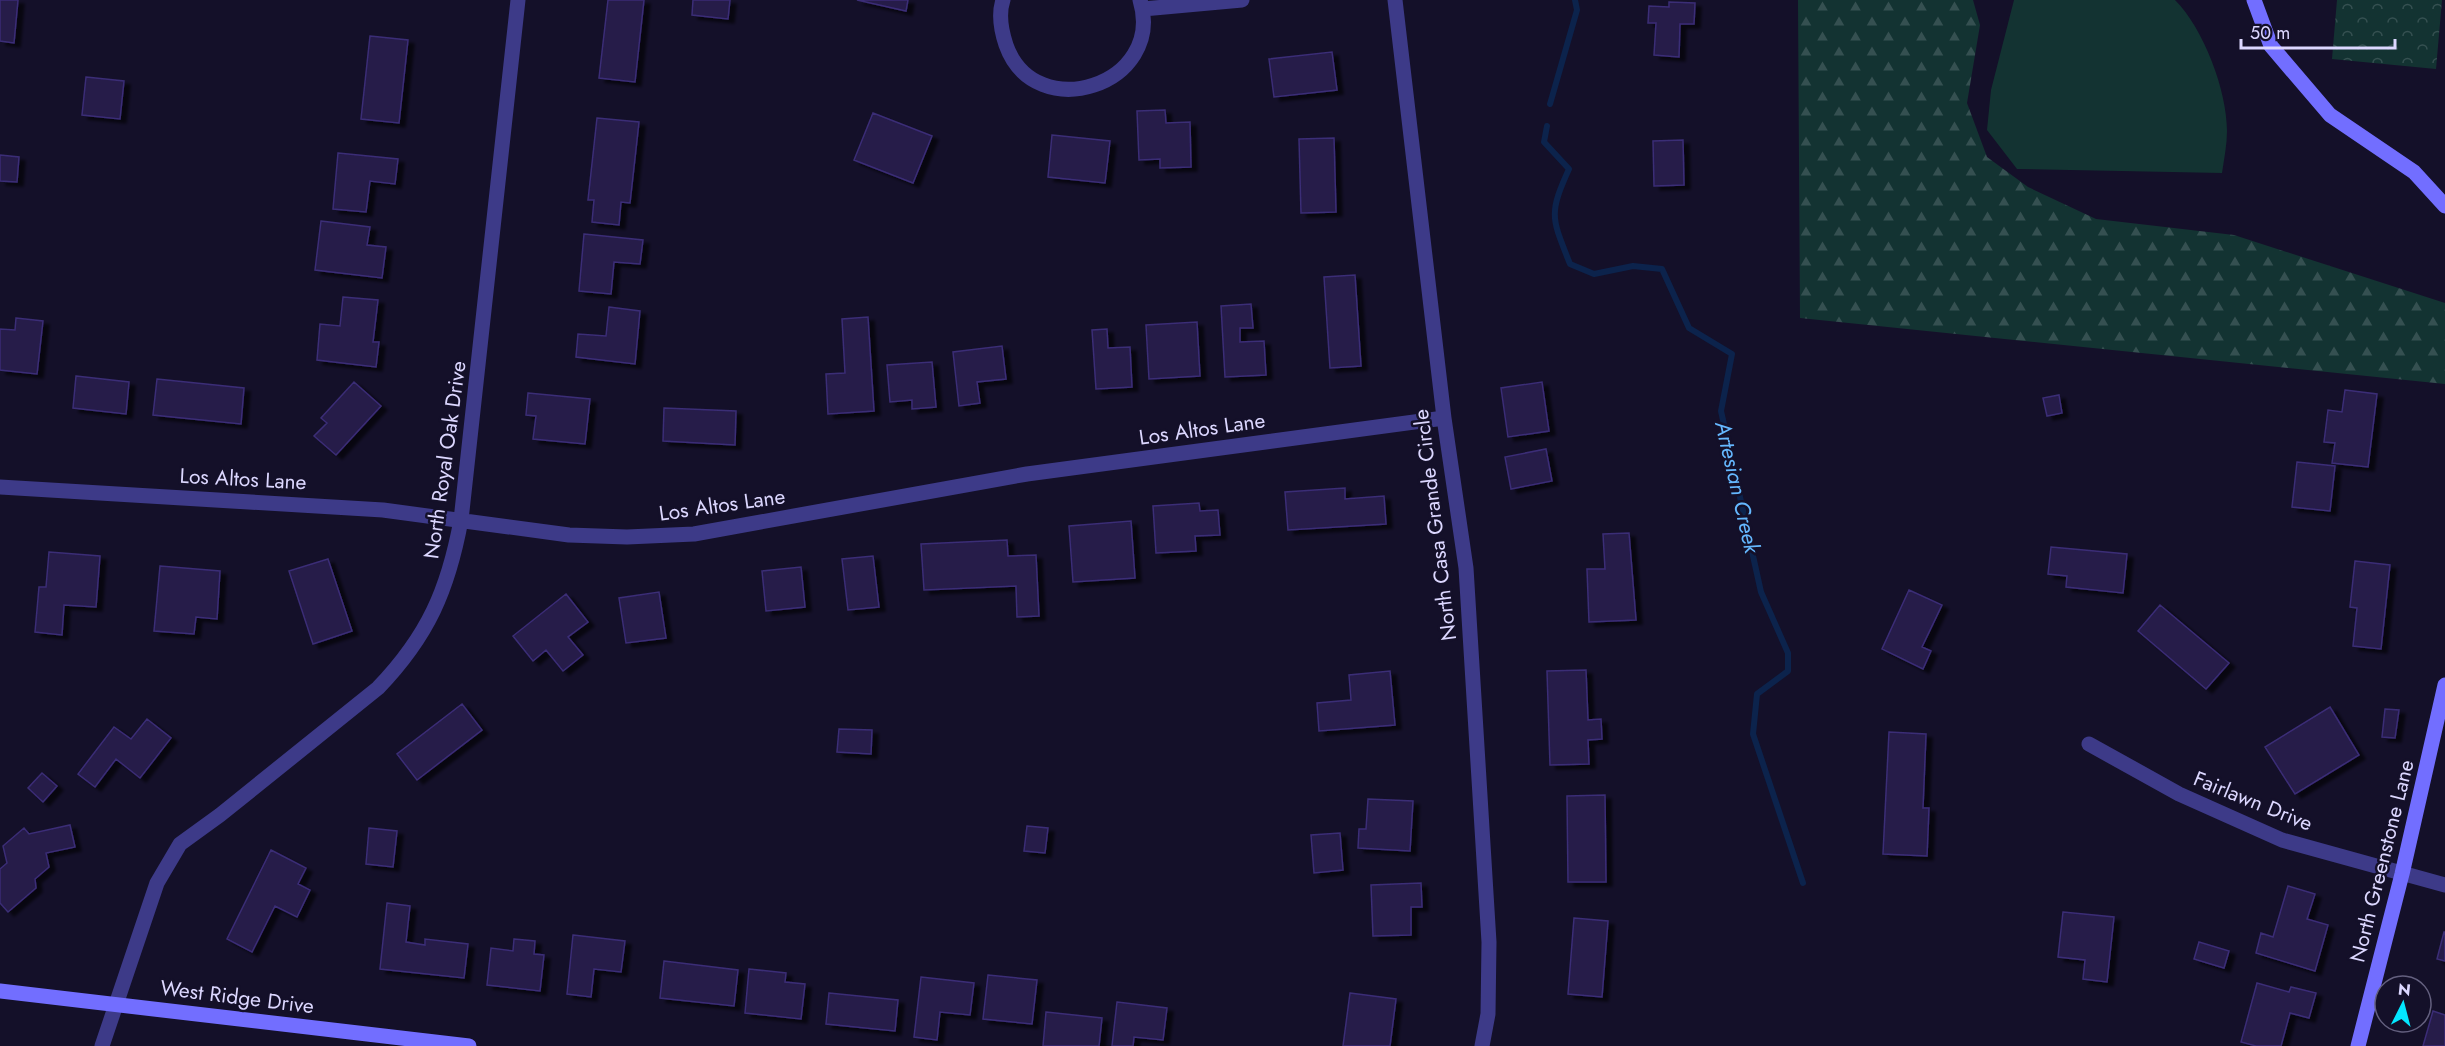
<svg xmlns="http://www.w3.org/2000/svg" width="2445" height="1046" font-family="Jost,sans-serif">
<defs>
<pattern id="forest-firs" width="22" height="20" patternUnits="userSpaceOnUse" patternTransform="scale(1.5)"><rect width="22" height="20" fill="#133332"/><path d="M5 1l3.5 6h-7zM16 11l3.5 6h-7z" fill="#355051"/></pattern>
<pattern id="park-crowns" width="20" height="18" patternUnits="userSpaceOnUse" patternTransform="scale(1.5)"><rect width="20" height="18" fill="#133332"/><path d="M2 6a3 3 0 1 1 6 0M12 15a3 3 0 1 1 6 0" fill="none" stroke="#355051"/></pattern>
<filter id="shadow"><feDropShadow dx="6" dy="4" stdDeviation="1.5" flood-color="#0009"/></filter>
</defs>
<rect width="100%" height="100%" fill="#141029"/>
<!-- grass -->
<path fill="#133332" d="M2014 0H2175C2204 29 2227 91 2227 131 2227 145 2224 159 2222 173L2017 169 1987 130 1991 90Z"/>
<!-- forest -->
<path fill="url(#forest-firs)" d="M1798 0H1973L1980 25 1967 103 1987 157 2028 187 2096 219 2234 235 2445 303V384L1800 318Z"/>
<!-- park -->
<path fill="url(#park-crowns)" d="M2337 0H2442L2436 69 2332 59Z"/>
<g fill="none" stroke-linecap="round" stroke-linejoin="round">
<!-- stream -->
<path stroke="#0c234c" stroke-width="6" d="M1550 104 1577 10 1575 0
M1547 126 1544 142 1569 169C1548 215 1552 218 1570 264L1594 274 1633 266 1662 269 1689 328 1732 354 1721 411 1761 592 1788 653V671L1757 694 1753 734 1803 883"/>
</g>
<!-- building -->
<path fill="#251b4a" stroke="#3b2d76" stroke-width="1.5" filter="url(#shadow)" d="M0 0H18L14 43 0 41Z
M608 0H644L635 82 599 78Z
M693 0H730L728 19 692 15Z
M857 0H908L906 11Z
M1669 2 1695 3 1694 24H1680L1679 57 1654 55 1656 23H1648L1649 6 1669 7Z
M370 36 408 40 399 123 361 119Z
M1332 52 1337 90 1274 97 1269 59Z
M86 77 124 81 120 119 82 115Z
M1165 110 1166 123 1190 122 1191 167 1160 168V159L1139 160 1137 111Z
M873 113 932 136 913 183 854 160Z
M597 118 639 122 630 203 621 202 619 225 592 222 594 200H588Z
M1052 135 1110 141 1105 183 1048 177Z
M1334 138 1336 212 1301 213 1299 139Z
M1683 140 1684 185 1654 186 1653 141Z
M338 153 398 159 395 184 370 181 366 212 333 209Z
M0 155 19 157 17 182 0 181Z
M321 221 370 227 367 245 386 247 382 278 315 270Z
M584 234 643 240 640 264 614 262 611 294 579 291Z
M1355 275 1361 366 1330 368 1324 277Z
M343 297 378 300 373 342H379L376 367 317 360 320 324 340 326Z
M1251 304 1253 328H1240V342L1264 341 1266 375 1225 377 1221 306Z
M609 307 640 311 635 364 576 357 578 334 606 336Z
M868 317 874 411 828 414 826 374 845 373 842 319Z
M16 318 43 321 37 374 0 370V329L15 330Z
M1197 322 1200 376 1149 379 1146 325Z
M1107 329 1108 348 1130 347 1132 387 1096 389 1092 330Z
M1002 346 1006 379 977 382 980 403 959 406 953 352Z
M932 362 936 407 912 409V400L890 402 887 365Z
M76 376 129 382 126 414 73 408Z
M157 379 244 388 241 424 153 415Z
M354 382 381 406 336 455 314 436 327 423 321 418Z
M1542 382 1549 431 1508 437 1501 388Z
M2345 390 2377 394 2368 467 2332 463 2335 443 2324 442 2328 410 2342 412Z
M528 393 590 399 585 444 533 439 536 416 526 415Z
M2059 395 2062 413 2047 416 2043 398Z
M664 408 736 411 735 445 663 441Z
M1546 449 1552 481 1511 489 1505 457Z
M2297 462 2335 466 2330 511 2292 507Z
M1345 488V499L1384 496 1386 524 1288 530 1285 492Z
M1199 503 1200 511 1218 510 1220 535 1195 536 1196 551 1156 553 1153 506Z
M1131 521 1135 578 1073 582 1069 526Z
M1629 533 1636 620 1589 622 1587 569H1605L1603 534Z
M1007 540 1008 556 1036 555 1039 616 1017 617 1016 586 924 590 921 544Z
M2051 547 2127 554 2123 593 2066 587 2067 576 2048 574Z
M49 552 100 556 96 607 64 605 62 635 35 632 39 587H46Z
M873 556 879 607 848 610 842 559Z
M328 559 352 631 313 644 289 571Z
M2355 561 2390 565 2381 649 2353 646 2357 608 2350 607Z
M160 566 220 571 217 619 196 617 194 634 154 631Z
M801 567 805 607 766 611 762 571Z
M1909 590 1942 605 1922 647 1931 651 1923 669 1882 649Z
M659 592 666 638 626 643 619 598Z
M566 594 588 622 568 637 583 655 563 671 546 650 533 661 513 636Z
M2160 605 2229 663 2206 689 2138 631Z
M1586 670 1588 720 1601 719 1602 739 1588 740 1589 764 1550 765 1547 671Z
M1390 671 1395 725 1319 731 1317 703 1351 700 1349 675Z
M462 704 482 730 417 780 397 754Z
M2330 707 2359 755 2295 794 2265 747Z
M2385 709 2399 710 2395 738 2382 737Z
M147 719 171 738 140 778 116 759 95 787 78 774 114 727 131 739Z
M839 729 872 730 871 754 837 752Z
M1889 732 1926 734 1923 808H1929L1927 856 1883 854Z
M42 773 57 786 43 802 28 788Z
M1605 795 1606 882H1568L1567 796Z
M1368 799 1413 801 1410 851 1358 848 1359 829H1366Z
M70 825 75 847 46 853 49 867 35 879 36 888 8 912 0 903V869L7 863 3 846 24 828 29 834Z
M1027 826 1048 828 1045 853 1024 851Z
M369 828 397 831 393 867 366 864Z
M1340 833 1343 870 1314 873 1311 835Z
M271 850 306 868 298 884 310 890 297 917 275 906 252 952 227 939Z
M1421 883 1422 907H1411V935L1373 936 1371 885Z
M2288 886 2315 894 2307 919 2328 925 2315 971 2256 953 2261 933 2273 937Z
M387 903 410 906 406 942 425 945V939L468 944 464 978 380 969Z
M2063 912 2114 917 2107 982 2083 979 2085 960 2058 957Z
M1574 918 1608 921 1602 997 1568 994Z
M2444 932H2445V961L2437 959Z
M573 935 625 941 621 972 594 969 591 997 567 994Z
M514 939 535 941 534 954 544 955 540 991 487 985 491 948 513 951Z
M2199 942 2229 951 2224 968 2194 959Z
M664 961 738 970 734 1006 660 998Z
M749 969 786 973 785 982 805 984 801 1019 745 1013Z
M988 975 1037 980 1032 1024 983 1019Z
M921 977 974 983 970 1015 940 1012 937 1040 914 1037Z
M2257 983 2289 992 2291 987 2316 993 2309 1018 2290 1013 2281 1046H2256L2241 1042Z
M829 993 898 1000 895 1031 826 1024Z
M1350 993 1396 999 1390 1046H1343Z
M1117 1002 1167 1008 1163 1040 1134 1037 1133 1046H1112Z
M2433 1011 2445 1015V1046H2423Z
M1046 1012 1102 1018 1099 1046H1043Z"/>
<g fill="none" stroke-linecap="round" stroke-linejoin="round">
<!-- street -->
<path stroke="#3d3a88" stroke-width="15" d="M1003 0C998 15 1001 30 1006 45 1035 127 1166 85 1140 0
M1395 0 1444 418 1466 568 1489 942 1488 1014 1482 1046
M1143 9 1242 0
M0 487 383 510 569 535 627 537 694 534 1027 474 1444 418
M2089 744 2179 794 2282 840 2445 885
M102 1046 157 883 180 844 220 815 378 688C428 636 448 590 461 520L518 0"/>
<!-- secondary -->
<path stroke="#726eff" stroke-width="15" d="M2254 0 2271 46 2330 115 2414 172 2445 206
M0 991 469 1046
M2358 1046 2402 874 2445 685"/>
</g>
<g text-anchor="middle" dominant-baseline="central" stroke-width="5" stroke-linejoin="round" paint-order="stroke">
<!-- street labels -->
<g font-size="21" fill="#dcd7ff" stroke="#141029">
<text transform="translate(1202 429) rotate(-8)">Los Altos Lane</text>
<text transform="translate(445 460) rotate(-82)">North Royal Oak Drive</text>
<text transform="translate(243 479) rotate(3)">Los Altos Lane</text>
<text transform="translate(722 505) rotate(-8)">Los Altos Lane</text>
<text transform="translate(1435 525) rotate(-97)">North Casa Grande Circle</text>
<text transform="translate(2253 801) rotate(22)">Fairlawn Drive</text>
<text transform="translate(2382 861) rotate(-76)">North Greenstone Lane</text>
<text transform="translate(237 997) rotate(7)">West Ridge Drive</text>
</g>
<!-- water labels -->
<g font-size="22" font-style="italic" fill="#65b8ff" stroke="#141029">
<text transform="translate(1738 487) rotate(77)">Artesian Creek</text>
</g>
</g>
<!-- north arrow -->
<g transform="translate(2403 1004) rotate(6)"><circle r="28" fill="#141029" stroke="#64607f" stroke-width="1.5"/>
<path d="M0-4.5L10 22L0 15L-10 22Z" fill="#03e6ff"/>
<text y="-9" font-size="16" font-weight="bold" text-anchor="middle" fill="#dcd7ff">N</text>
</g>
<!-- scale -->
<path d="M2241 39v9h154v-9" fill="none" stroke="#dcd7ff" stroke-width="3"/>
<text x="2250" y="39" font-size="18" fill="#dcd7ff" stroke="#141029" stroke-width="4.5" paint-order="stroke">50 m</text>
</svg>
